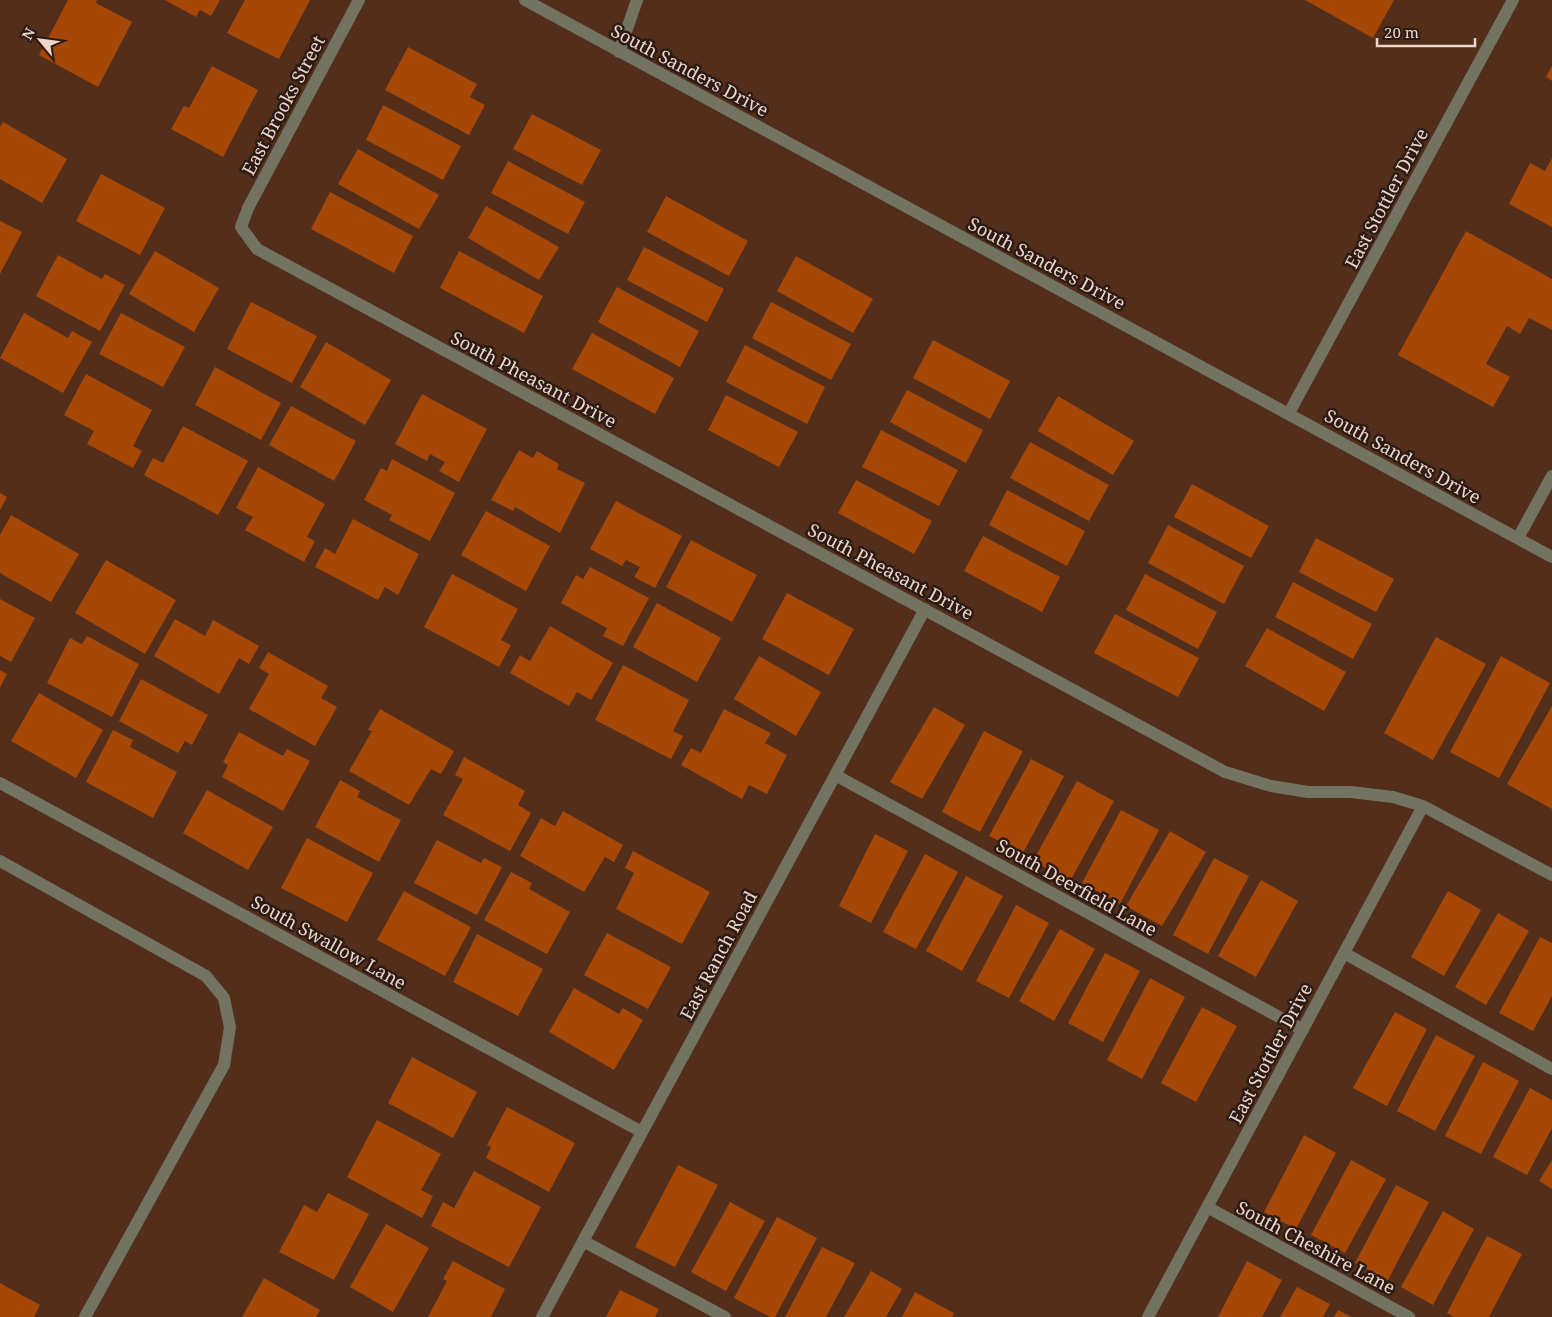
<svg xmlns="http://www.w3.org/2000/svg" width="1552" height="1317" font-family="'Noto Serif',serif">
<rect width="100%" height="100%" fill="#532e1b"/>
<!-- building -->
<path fill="#a54807" d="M68 0H97L96 3 132 22 98 87 39 55Z
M165 0H220L211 16 200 10 196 17Z
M245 0H310L279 59 227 33Z
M1305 0H1394L1373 38Z
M408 47 477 84 470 97 485 105 469 135 385 90Z
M212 66 258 90 223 157 171 129 184 106 189 108Z
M1552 66V81L1546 77Z
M383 105 461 146 443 180 366 140Z
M532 114 601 150 582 185 513 149Z
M3 122 67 159 42 203 0 179V127Z
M358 149 439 195 419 229 338 184Z
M1552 158V227L1509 204 1530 163 1545 171Z
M508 161 585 202 568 234 491 193Z
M101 174 165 208 140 255 76 221Z
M330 192 413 236 394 273 311 229Z
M666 196 748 241 729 276 647 232Z
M486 206 559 247 539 280 468 238Z
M0 221 22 232 0 274Z
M1466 231 1552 279V330L1529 318 1520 334 1507 326 1486 364 1510 377 1493 407 1398 355Z
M644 247 724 289 707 322 627 280Z
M155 251 219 288 194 332 129 294Z
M459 251 543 296 524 333 440 288Z
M58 255 102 279 105 274 125 285 100 331 36 296Z
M796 256 873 299 853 333 777 291Z
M617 287 699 331 680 367 598 322Z
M251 302 317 336 292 383 227 349Z
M771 302 851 344 831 380 752 338Z
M24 313 68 338 72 331 92 342 63 393 0 358Z
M121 313 185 347 163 387 99 354Z
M592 333 674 378 655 414 572 369Z
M933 340 1010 381 990 419 913 378Z
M326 342 391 380 365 425 300 387Z
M745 345 825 387 807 424 726 382Z
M215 367 281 403 261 440 195 405Z
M86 374 152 410 133 446 142 451 133 468 87 444 94 431 64 415Z
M907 390 983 430 966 463 890 422Z
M422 394 487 429 459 482 439 471 445 462 430 454 427 461 395 444Z
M726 395 798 432 779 467 708 430Z
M1058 396 1134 441 1113 475 1038 431Z
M291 406 356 441 334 481 269 445Z
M183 426 248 461 218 515 144 475 153 458 163 463Z
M881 430 958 470 939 506 862 467Z
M1030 442 1109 485 1089 521 1010 478Z
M519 450 533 458 537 451 559 464 557 469 585 483 560 533 515 507 513 511 491 500Z
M392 459 455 493 430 541 389 520 392 515 364 500 381 468 387 471Z
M258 467 325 504 307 537 315 541 304 562 245 530 253 517 236 508Z
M856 480 932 521 914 554 838 513Z
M1192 484 1269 526 1251 558 1174 517Z
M1007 490 1085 531 1067 566 989 525Z
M0 493 7 497 0 510Z
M616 501 682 536 655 588 634 577 640 567 626 560 622 566 590 549Z
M486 511 550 546 526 591 461 555Z
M11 515 79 554 51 602 0 573V535Z
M353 519 419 554 398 595 385 587 378 600 315 567 325 548 335 554Z
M1168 525 1244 566 1224 604 1148 563Z
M983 536 1060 577 1042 612 964 571Z
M1316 538 1394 579 1376 612 1299 572Z
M691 540 757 575 732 622 666 587Z
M106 560 176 600 145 654 75 613Z
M590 567 649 598 623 646 603 636 607 628 561 603 576 575 583 579Z
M452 574 518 609 501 640 511 645 499 667 424 627Z
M1145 574 1217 612 1198 649 1126 610Z
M1293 582 1372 624 1353 659 1275 617Z
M787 593 854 629 829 675 762 639Z
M0 599 35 618 11 662 0 656Z
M657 603 721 638 697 682 633 647Z
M1115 614 1199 658 1178 697 1094 653Z
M175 619 205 636 213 620 259 646 249 664 239 658 219 694 154 656Z
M550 626 613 663 591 700 577 692 569 706 510 673 520 655 530 661Z
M1267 628 1346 672 1324 711 1245 666Z
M87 636 139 664 112 717 47 683 70 638 82 644Z
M1436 637 1486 664 1433 760 1384 733Z
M268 652 328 686 321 698 337 707 315 746 249 709 269 674 259 668Z
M759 656 821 692 796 736 734 699Z
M1501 656 1550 683 1499 778 1450 752Z
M623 665 689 700 673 731 683 736 671 759 595 720Z
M0 670 7 674 0 688Z
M141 679 208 715 192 745 185 741 178 753 119 721Z
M39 693 103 730 76 778 11 741Z
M1552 706V809L1507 784Z
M934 707 965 725 922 799 890 782Z
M380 709 454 751 441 774 431 769 409 805 349 771 372 731 368 730Z
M724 709 771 733 765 743 787 755 767 794 749 785 742 799 681 765 691 748 701 753Z
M113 730 133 740 130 747 177 772 153 818 86 782Z
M984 731 1023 751 980 832 942 812Z
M239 732 283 756 287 749 310 761 283 811 222 777 228 765 223 762Z
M464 757 525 791 518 805 531 813 510 851 443 815 463 779 455 775Z
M1031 759 1064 776 1023 853 989 836Z
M340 780 360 791 357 797 401 820 379 862 315 827Z
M1077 781 1114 801 1070 881 1033 861Z
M207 790 273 827 248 870 183 833Z
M1121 810 1159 830 1120 904 1082 883Z
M563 811 623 845 614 862 605 857 584 892 520 856 541 818 555 826Z
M1170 831 1206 852 1162 926 1126 906Z
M875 834 908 851 871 923 839 906Z
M307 838 373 873 347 922 281 888Z
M437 840 481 863 484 858 502 867 477 915 414 883Z
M633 851 710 892 682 944 616 909 634 873 625 868Z
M925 854 958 872 916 949 883 932Z
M1214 858 1249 876 1208 954 1173 935Z
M511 872 532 883 529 889 570 912 547 954 484 920Z
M966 876 1003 896 962 971 926 951Z
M1261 880 1298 901 1256 977 1218 956Z
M404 891 471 927 445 976 377 940Z
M1448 891 1481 910 1444 976 1411 957Z
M1016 905 1049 923 1009 998 976 981Z
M1498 913 1529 931 1486 1005 1455 987Z
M1060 929 1095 949 1054 1021 1019 1001Z
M607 933 671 967 648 1009 584 975Z
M477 934 543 969 518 1016 453 982Z
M1540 937 1552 943V996L1533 1031 1499 1013Z
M1105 953 1140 971 1103 1042 1068 1023Z
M1150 978 1185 997 1142 1079 1107 1060Z
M574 988 619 1014 623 1008 643 1020 614 1070 549 1032Z
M1202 1007 1237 1026 1196 1102 1161 1083Z
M1395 1012 1427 1029 1387 1106 1353 1088Z
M1436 1035 1475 1056 1435 1131 1397 1111Z
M412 1057 477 1092 453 1138 388 1103Z
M1483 1062 1519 1081 1481 1154 1445 1136Z
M1530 1088 1552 1100V1128L1527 1175 1493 1157Z
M507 1107 575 1143 549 1192 486 1158 491 1147 487 1145Z
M377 1120 441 1154 421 1190 433 1196 422 1218 347 1177Z
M1304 1135 1336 1153 1296 1229 1264 1212Z
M1351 1160 1386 1179 1345 1253 1311 1235Z
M1552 1160V1189L1539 1181Z
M678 1165 718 1185 675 1267 635 1247Z
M474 1171 541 1207 509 1267 431 1226 443 1202 454 1208Z
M1396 1185 1429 1202 1388 1280 1355 1263Z
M328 1193 369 1214 334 1280 279 1252 304 1205 317 1212Z
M730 1202 765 1221 726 1291 691 1272Z
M1443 1211 1474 1229 1433 1305 1401 1287Z
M777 1217 817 1238 775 1317H770L734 1298Z
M386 1224 429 1248 393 1312 350 1287Z
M1487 1236 1522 1254 1489 1317H1454L1447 1313Z
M822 1247 855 1263 826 1317H785Z
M453 1261 505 1289 491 1317H428L447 1281 443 1279Z
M1247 1261 1282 1280 1262 1317H1218Z
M871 1271 902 1289 886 1317H844Z
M264 1278 320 1310 316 1317H242Z
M0 1283 40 1305 34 1317H0Z
M1297 1287 1330 1304 1323 1317H1280Z
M620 1290 659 1309 655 1317H606Z
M915 1292 954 1313 952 1317H902Z
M1338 1310 1352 1317H1334Z"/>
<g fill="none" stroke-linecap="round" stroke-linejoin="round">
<!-- minor -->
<path stroke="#737361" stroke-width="12" d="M359 0 248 208 241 227 257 249 1225 772 1271 786 1308 792H1351L1393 797 1423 806 1552 875
M525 0 1552 557
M619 52 637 0
M1289 413 1513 0
M1518 538 1552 476
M835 775 1303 1030
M0 783 642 1132
M0 861 206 976 224 998 230 1027 224 1065 85 1317
M1344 953 1552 1069
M1207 1207 1409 1317
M583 1241 725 1317
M542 1317 925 609
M1148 1317 1423 806"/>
</g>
<g text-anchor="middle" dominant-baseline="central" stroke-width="5" stroke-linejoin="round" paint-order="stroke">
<!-- street labels -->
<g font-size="18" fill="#eed6ca" stroke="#2c1b13">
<text transform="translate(690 70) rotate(28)">South Sanders Drive</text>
<text transform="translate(283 105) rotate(-62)">East Brooks Street</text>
<text transform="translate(1386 198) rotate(-62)">East Stottler Drive</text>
<text transform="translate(1047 263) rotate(28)">South Sanders Drive</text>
<text transform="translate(534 379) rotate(28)">South Pheasant Drive</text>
<text transform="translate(1403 456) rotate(29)">South Sanders Drive</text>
<text transform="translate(891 571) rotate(28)">South Pheasant Drive</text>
<text transform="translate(1077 887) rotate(29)">South Deerfield Lane</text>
<text transform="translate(329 942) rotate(29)">South Swallow Lane</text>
<text transform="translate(718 955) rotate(-62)">East Ranch Road</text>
<text transform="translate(1270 1053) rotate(-62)">East Stottler Drive</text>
<text transform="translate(1316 1247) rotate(28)">South Cheshire Lane</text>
</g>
</g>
<!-- north arrow -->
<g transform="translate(40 40) rotate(299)" stroke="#2c1b13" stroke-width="4" paint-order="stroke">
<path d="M0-4L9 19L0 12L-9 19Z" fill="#eed6ca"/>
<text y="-8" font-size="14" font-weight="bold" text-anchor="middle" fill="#eed6ca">N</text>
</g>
<!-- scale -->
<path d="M1377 38v8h98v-8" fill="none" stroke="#eed6ca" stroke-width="2.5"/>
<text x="1384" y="38" font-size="15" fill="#eed6ca" stroke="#2c1b13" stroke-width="4" paint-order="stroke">20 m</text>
</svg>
